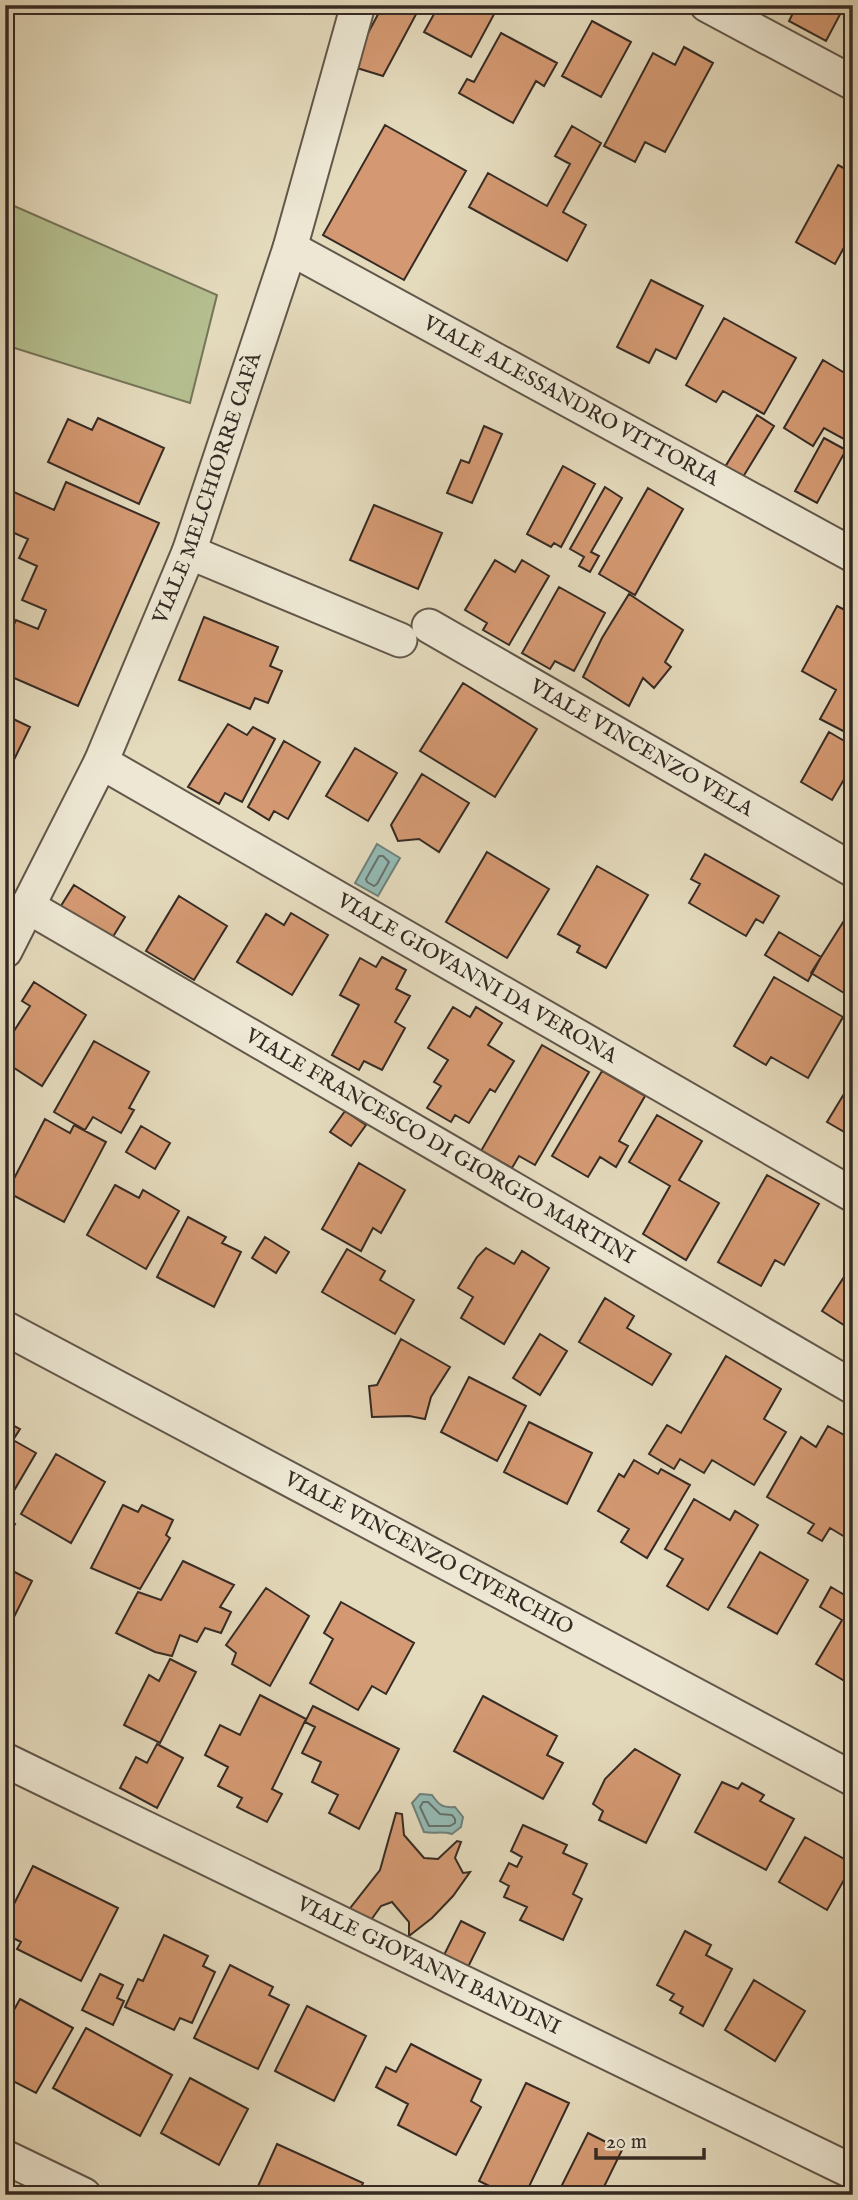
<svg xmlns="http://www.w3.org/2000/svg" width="858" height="2200" font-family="'IM FELL English',serif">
<rect width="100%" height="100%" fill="#e4dabc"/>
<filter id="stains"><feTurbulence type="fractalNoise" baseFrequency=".00286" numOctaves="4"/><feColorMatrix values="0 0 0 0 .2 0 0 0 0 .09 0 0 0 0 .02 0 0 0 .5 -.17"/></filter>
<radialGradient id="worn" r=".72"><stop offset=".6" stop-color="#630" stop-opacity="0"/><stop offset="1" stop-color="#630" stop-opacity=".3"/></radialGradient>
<!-- green -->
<path fill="#b5bf8f" stroke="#76755a" stroke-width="2" d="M5 202 217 295 190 403 5 345Z"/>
<!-- water -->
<path fill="#95bab4" stroke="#6f817a" stroke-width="2" d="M377 844 400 858 378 896 355 883Z
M420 1794 432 1795C439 1805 442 1808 455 1807L463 1817 461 1827 452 1834C442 1831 434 1834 424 1832L412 1803Z"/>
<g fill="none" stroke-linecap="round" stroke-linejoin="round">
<!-- shore -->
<path stroke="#66726c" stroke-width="2" d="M379 856H383L389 862 377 884 374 886 367 882 366 879Z
M423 1802H428L440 1814 452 1815 455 1819V1823L450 1826H429L420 1807Z"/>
</g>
<!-- building -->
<path fill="#d49972" stroke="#362b24" stroke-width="2" d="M281 5H312L309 14Z
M383 5H421L383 76 357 68 367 35Z
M439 5H499L471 57 424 32Z
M797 5H845L826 41 789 21Z
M592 21 631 42 601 97 562 76Z
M501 33 557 63 544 86 536 81 513 123 459 93 467 79 474 82Z
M684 47 713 63 665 152 645 142 635 162 604 146 653 53 675 65Z
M385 125 466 171 404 280 323 235Z
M572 126 601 143 563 212 586 225 567 261 469 207 488 173 547 206 570 164 555 156Z
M838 165 853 173V231L835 264 796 242Z
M651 280 703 306 676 359 656 349 649 363 617 347Z
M724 318 796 358 764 414 723 391 716 402 686 385Z
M823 360 853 378V444L824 428 813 446 784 428Z
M757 415 774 426 743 477 725 467Z
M98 418 164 448 139 504 48 462 68 419 92 430Z
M484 426 502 434 472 503 447 493 461 460 469 463Z
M824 438 846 450 817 503 795 491Z
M563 466 595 484 561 547 554 543 551 547 527 534Z
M66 482 159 523 78 706 5 674V644L16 620 38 629 46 610 22 600 37 566 19 558 28 539 5 529V488L54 510Z
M605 487 622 498 591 552 599 556 590 572 579 566 584 557 570 549Z
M648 488 683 509 635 595 599 574Z
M374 505 442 533 418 589 350 560Z
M495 560 515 572 522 560 549 576 509 645 483 630 487 623 465 610Z
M559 587 605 613 574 671 555 661 550 669 522 653Z
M629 594 683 630 665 662 671 667 654 688 643 678 629 706 583 677 602 638Z
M837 606 853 614V736L820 719 836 690 802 671Z
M204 617 278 647 270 666 282 671 268 703 255 698 250 709 179 680Z
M463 683 537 729 495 797 420 751Z
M5 715 30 727 8 772 5 771Z
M228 724 247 735 253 727 275 739 242 802 225 793 219 804 188 787Z
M829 732 853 746V764L832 800 801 782Z
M284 741 320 762 288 819 274 811 269 820 248 807Z
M355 748 397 773 368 821 326 796Z
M422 774 469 803 439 852 419 839 398 841 391 825Z
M487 852 549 889 507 958 446 922Z
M705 854 779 896 763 923 756 919 746 936 689 903 700 884 691 879Z
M597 866 648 895 606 968 577 952 580 946 558 934Z
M74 885 125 917 111 940 59 909Z
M179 896 227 926 194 980 146 951Z
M291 913 328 935 292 995 237 962 266 914 284 925Z
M847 916 853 919V990L849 996 811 973Z
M779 932 821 957 808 981 765 955Z
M382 957 406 970 396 989 410 996 395 1022 405 1028 382 1070 364 1061 359 1070 332 1055 359 1005 340 995 360 958 376 967Z
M774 977 843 1017 808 1078 771 1057 766 1065 734 1046Z
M34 982 86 1015 42 1086 5 1062V1045L30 1006 22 1001Z
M453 1007 470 1017 476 1007 502 1023 488 1045 514 1061 495 1092 490 1089 469 1123 455 1115 451 1122 427 1108 441 1086 434 1082 448 1060 428 1048Z
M94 1041 149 1072 129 1108 134 1110 121 1133 93 1117 85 1130 54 1112Z
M542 1045 589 1072 535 1165 519 1156 512 1168 481 1151Z
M602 1071 645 1096 619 1141 628 1146 616 1167 600 1157 588 1177 552 1156Z
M853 1079V1137L827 1122Z
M345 1111 366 1125 351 1146 330 1132Z
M657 1115 702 1141 679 1180 719 1203 686 1260 643 1234 670 1186 629 1162Z
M45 1119 70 1133 74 1125 106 1142 64 1222 7 1192Z
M141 1126 170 1143 155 1169 126 1152Z
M359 1163 405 1190 381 1233 373 1228 361 1251 322 1229Z
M767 1175 819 1204 784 1265 775 1260 761 1286 718 1262Z
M115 1185 139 1198 143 1190 179 1211 146 1269 87 1235Z
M188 1217 226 1237 222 1243 241 1252 214 1307 157 1277Z
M265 1237 289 1252 276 1273 252 1258Z
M486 1248 514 1264 522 1251 549 1268 504 1344 461 1318 473 1297 458 1288 477 1257Z
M347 1249 385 1271 380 1280 414 1300 395 1334 322 1292Z
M853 1263V1331L822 1311Z
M605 1298 634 1316 627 1328 671 1354 652 1385 579 1342Z
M540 1334 567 1351 540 1395 513 1378Z
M401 1339 450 1367 431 1397 425 1419 409 1416 372 1417 369 1386 377 1385Z
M726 1356 781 1389 764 1419 786 1432 754 1485 712 1460 704 1473 680 1459 674 1469 649 1454 667 1425 681 1433Z
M469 1377 526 1406 497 1461 441 1432Z
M5 1421 20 1429 13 1440 36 1453 5 1506Z
M529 1422 592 1453 567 1504 504 1472Z
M828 1426 853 1440V1536L850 1540 830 1528 822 1541 808 1533 814 1524 767 1497 801 1437 816 1447Z
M56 1454 105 1482 71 1543 21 1514Z
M634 1460 658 1474 661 1469 690 1485 647 1558 621 1542 629 1529 598 1511 619 1474 624 1477Z
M694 1499 730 1520 735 1511 758 1525 708 1610 667 1586 683 1559 665 1549Z
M123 1505 138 1512 142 1505 173 1520 166 1535 170 1538 140 1589 91 1568Z
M5 1519 15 1524 5 1542Z
M760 1552 808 1580 777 1634 728 1607Z
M183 1561 234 1585 220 1607 231 1612 221 1633 205 1628 197 1642 180 1635 172 1656 155 1652 116 1633 138 1592 161 1600Z
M5 1567 32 1581 7 1631 5 1630Z
M831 1587 853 1600V1686L816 1664 842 1620 820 1607Z
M266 1588 309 1616 270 1686 232 1664 236 1653 226 1645Z
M341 1602 414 1643 386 1694 372 1686 358 1710 310 1683 333 1639 324 1633Z
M170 1659 196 1672 160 1743 124 1725 149 1675 159 1681Z
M260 1695 306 1719 272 1789 282 1794 267 1822 237 1807 242 1798 218 1786 228 1767 205 1755 220 1725 240 1735Z
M483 1696 557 1736 547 1755 563 1763 543 1799 454 1751Z
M313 1706 399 1749 359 1829 329 1813 338 1795 312 1782 321 1762 302 1753 315 1727 305 1722Z
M157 1744 183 1758 157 1808 120 1788 136 1757 147 1763Z
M635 1749 680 1775 646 1843 599 1820 603 1811 593 1804 605 1779Z
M722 1782 738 1789 742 1783 764 1795 760 1801 794 1819 766 1870 695 1832Z
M396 1813 402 1814 404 1835 424 1858 438 1859 457 1841 461 1842 455 1858 463 1873 470 1872 453 1896 432 1918 409 1936V1922L392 1902 381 1906 366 1927 344 1916 380 1870Z
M523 1825 567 1845 563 1853 587 1864 573 1894 582 1899 563 1940 520 1920 527 1907 504 1897 509 1886 500 1881 509 1863 517 1867 522 1857 511 1851Z
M805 1837 853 1864 827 1910 779 1882Z
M33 1866 118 1908 81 1981 17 1949 21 1942 5 1934V1922Z
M461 1921 485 1933 465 1973 441 1961Z
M685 1931 711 1945 706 1955 732 1969 703 2026 680 2013 683 2007 670 2000 674 1994 657 1985Z
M164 1935 208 1956 203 1966 215 1972 192 2023 180 2018 174 2030 125 2007 138 1979 143 1981Z
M230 1965 273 1987 269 1995 289 2005 258 2069 194 2038Z
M100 1974 123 1985 117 1998 124 2001 113 2025 82 2010Z
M754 1980 805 2011 775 2061 725 2030Z
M20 1999 73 2028 36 2093 5 2077V2026Z
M307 2006 366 2036 334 2101 275 2071Z
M86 2028 172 2075 140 2136 53 2088Z
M411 2044 481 2080 471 2101 481 2107 456 2155 398 2125 408 2104 376 2087 386 2067 396 2072Z
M190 2078 248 2109 219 2165 161 2133Z
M526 2083 569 2103 525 2195H508L479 2181Z
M588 2133 622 2150 600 2195H557Z
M277 2144 363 2183 358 2195H254Z"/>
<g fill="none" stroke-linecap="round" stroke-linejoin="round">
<!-- minor casing -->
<g stroke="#62574a" stroke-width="37">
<g id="minor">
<path d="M707 5 853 83"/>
<path id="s1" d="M290 248 853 555"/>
<path d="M189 552 400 640"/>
<path id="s2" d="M429 626 853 870"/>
<path id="s3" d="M101 762 853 1195"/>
<path id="s4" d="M27 906 853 1387"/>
<path id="s5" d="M5 951 101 762 189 552 290 248 358 5"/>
<path id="s6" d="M5 1328 853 1779"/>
<path id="s7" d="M5 1760 853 2172"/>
<path d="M5 2157 84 2195"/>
</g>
</g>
<!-- minor -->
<use href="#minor" stroke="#ede7d3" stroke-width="33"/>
</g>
<g text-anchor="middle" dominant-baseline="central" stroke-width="7" stroke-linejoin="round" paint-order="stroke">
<!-- street labels -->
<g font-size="21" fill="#362b24" stroke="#ede7d3">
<text stroke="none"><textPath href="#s1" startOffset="320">VIALE ALESSANDRO VITTORIA</textPath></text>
<text stroke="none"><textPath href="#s5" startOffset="506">VIALE MELCHIORRE CAFÀ</textPath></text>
<text stroke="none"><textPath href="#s2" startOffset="245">VIALE VINCENZO VELA</textPath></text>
<text stroke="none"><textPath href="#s3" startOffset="434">VIALE GIOVANNI DA VERONA</textPath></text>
<text stroke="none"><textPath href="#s4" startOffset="478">VIALE FRANCESCO DI GIORGIO MARTINI</textPath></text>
<text stroke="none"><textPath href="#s6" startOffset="480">VIALE VINCENZO CIVERCHIO</textPath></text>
<text stroke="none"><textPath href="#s7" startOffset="471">VIALE GIOVANNI BANDINI</textPath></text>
</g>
</g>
<!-- margin -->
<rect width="858" height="2200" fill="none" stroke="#e4dabc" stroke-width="28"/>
<rect x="7" y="7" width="844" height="2186" fill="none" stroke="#362b24" stroke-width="3.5"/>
<rect x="14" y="14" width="830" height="2172" fill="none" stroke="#362b24" stroke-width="2"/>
<!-- scale -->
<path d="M596 2148v10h108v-10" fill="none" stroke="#362b24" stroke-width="3.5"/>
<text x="606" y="2148" font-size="21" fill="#362b24" stroke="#ede7d3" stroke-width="5" paint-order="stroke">20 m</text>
<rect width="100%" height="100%" filter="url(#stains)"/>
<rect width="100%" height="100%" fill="url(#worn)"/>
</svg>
